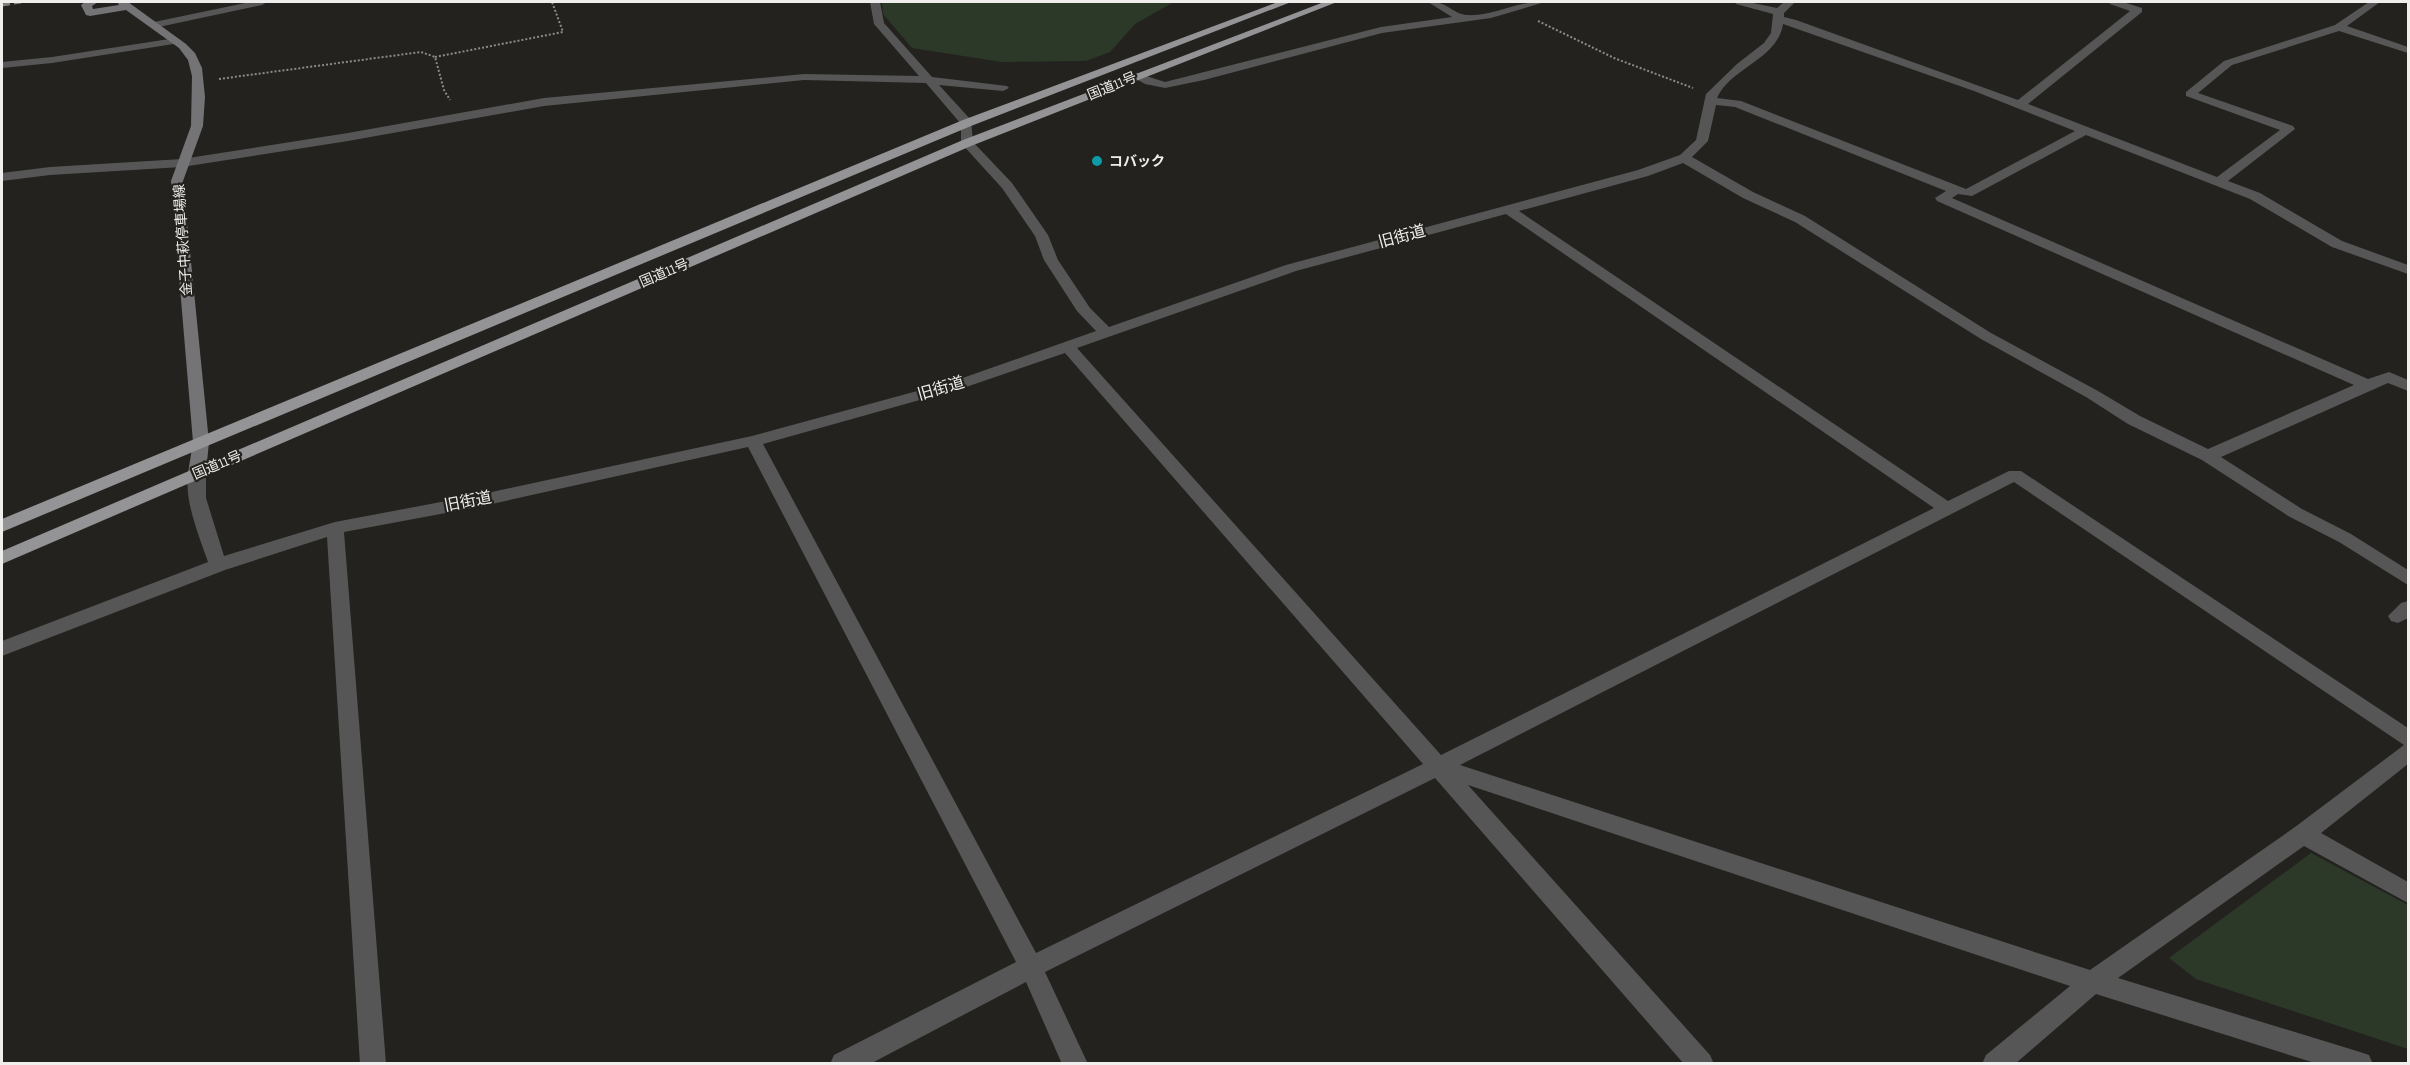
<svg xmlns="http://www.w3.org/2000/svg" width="2410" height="1065" font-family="'Sofia Sans Condensed','Noto Sans JP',sans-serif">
<rect width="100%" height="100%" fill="#23221e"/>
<!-- green -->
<path fill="#2c3929" d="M882 2H1174L1135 24 1110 52 1086 61 1002 62 912 48 883 14Z
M2311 853 2408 905V1049L2196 979 2169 958Z"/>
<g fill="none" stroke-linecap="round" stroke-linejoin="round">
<!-- path -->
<path stroke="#8c8b88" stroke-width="2" stroke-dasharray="2 2" stroke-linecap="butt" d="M1538 21 1614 58 1693 88
M435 57 563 32 552 2
M219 79 421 52 435 57 444 90 450 100"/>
<!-- minor -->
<path fill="#565657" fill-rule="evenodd" d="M250 2H267L262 5 154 28 149 25 154 22Z
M870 2H880L884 23 932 77 1007 86 1009 88 1003 91 939 85 971 120 973 142 1012 183 1048 235 1058 260 1090 308 1109 327 1286 265 1638 170 1680 155 1696 140 1706 94 1737 64 1764 43 1771 33 1773 14 1736 4 1735 2H1748L1777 8 1784 2H1795L1784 13V17L1796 20 2018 100 2130 11 2110 4 2109 2H2123L2142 8V12L2028 104 2217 177 2280 130 2186 96V92L2224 61 2335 25 2369 2H2380L2347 26 2408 47V53L2339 31 2232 65 2198 93 2293 126 2295 129 2228 181 2260 193 2342 241 2408 265V274L2332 247 2250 199 2086 135 1972 196 1958 194 1952 198 2368 379 2389 372 2408 380V391L2388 383 2221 457 2302 509 2351 534 2408 570V585L2339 542 2290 517 2202 460 2128 424 2086 397 1981 339 1795 222 1743 198 1683 163 1648 176 1519 211 1948 501 2009 471H2021L2408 728V764L2321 833 2408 882V903L2304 846 2118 978 2360 1052 2369 1055 2373 1064H2318L2096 994 2015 1064H1982L1986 1055 2070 986 1468 785 1710 1055 1714 1064H1684L1435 778 1045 972 1088 1064H1062L1026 982 870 1064H830L834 1055 1016 962 748 447 478 507 344 532 386 1064H360L327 537 225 570 2 656V641L208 562C201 541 179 489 191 469H203L206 473V498L224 556 335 522 478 495 752 436 954 381 1096 331 1077 311 1044 260 1035 236 1002 188 961 143V124L926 83 804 80 544 106 348 141 182 167 50 175 2 181V173L50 167 182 159 348 133 544 98 804 74 919 76 874 24ZM1783 24 1974 91 2075 131 1966 189 1741 101 1717 98C1730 68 1778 59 1783 24ZM1716 105 1735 107 1946 191 1935 198 1937 201 2354 385 2208 449 2140 416 2098 391 1991 333 1805 216 1753 192 1692 157 1708 141ZM1506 214 1934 508 1441 755 1077 348 1296 271ZM1065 353 1423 764 1036 953 763 444 966 387ZM2014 482 2404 745 2295 827 2090 970 1460 765Z
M1428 2C1446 0 1452 14 1467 15 1493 17 1519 0 1545 2L1491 18 1382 33 1204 80 1165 88 1145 84 1131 76 1137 73 1165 82 1381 27 1452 17Z
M176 38 181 41 180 43 52 63 2 68V62L52 57Z
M2408 601V618L2398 623 2391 621 2388 616 2401 603Z"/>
<!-- secondary -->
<path fill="#747375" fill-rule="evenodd" d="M85 2H98L92 6 93 9 119 5 117 2H128L186 44 195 53 202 68 205 97 203 126 183 181 209 442 206 473 203 477H191L188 473 193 442 171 181 191 126 192 76 188 60 179 48 126 10 90 16 86 15 81 5Z"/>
<!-- trunk -->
<path fill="#949396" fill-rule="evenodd" d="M1278 2H1291L971 126 2 532V519L963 120Z
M1324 2H1337L971 146 2 564V551L963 140Z"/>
<!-- rail -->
<path stroke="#81807d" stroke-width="3" stroke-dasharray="8 4" stroke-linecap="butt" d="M2 5 21 2"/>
</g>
<!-- markers -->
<circle fill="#0f9aa8" stroke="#23221e" stroke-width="2" cx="1097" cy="161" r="6"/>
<g text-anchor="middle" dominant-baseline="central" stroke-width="4.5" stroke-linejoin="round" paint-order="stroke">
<!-- far-street labels -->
<g font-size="14" fill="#efeeec" stroke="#23221e">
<text transform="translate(1112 86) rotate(-22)">国道11号</text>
<text transform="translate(183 240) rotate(-94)">金子中萩停車場線</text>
<text transform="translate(664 273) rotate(-23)">国道11号</text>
<text transform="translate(217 465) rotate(-23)">国道11号</text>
</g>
<!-- far-poi labels -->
<g font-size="14" font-weight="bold" fill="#efeeec" stroke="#23221e" text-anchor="start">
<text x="1109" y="161">コバック</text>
</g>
<!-- street labels -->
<g font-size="16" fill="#efeeec" stroke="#23221e">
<text transform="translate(1402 237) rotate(-15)">旧街道</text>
<text transform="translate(941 389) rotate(-16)">旧街道</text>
<text transform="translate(468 502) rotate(-11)">旧街道</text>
</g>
</g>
<!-- border -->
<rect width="2410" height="1065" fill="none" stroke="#efeeec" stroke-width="6"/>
</svg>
